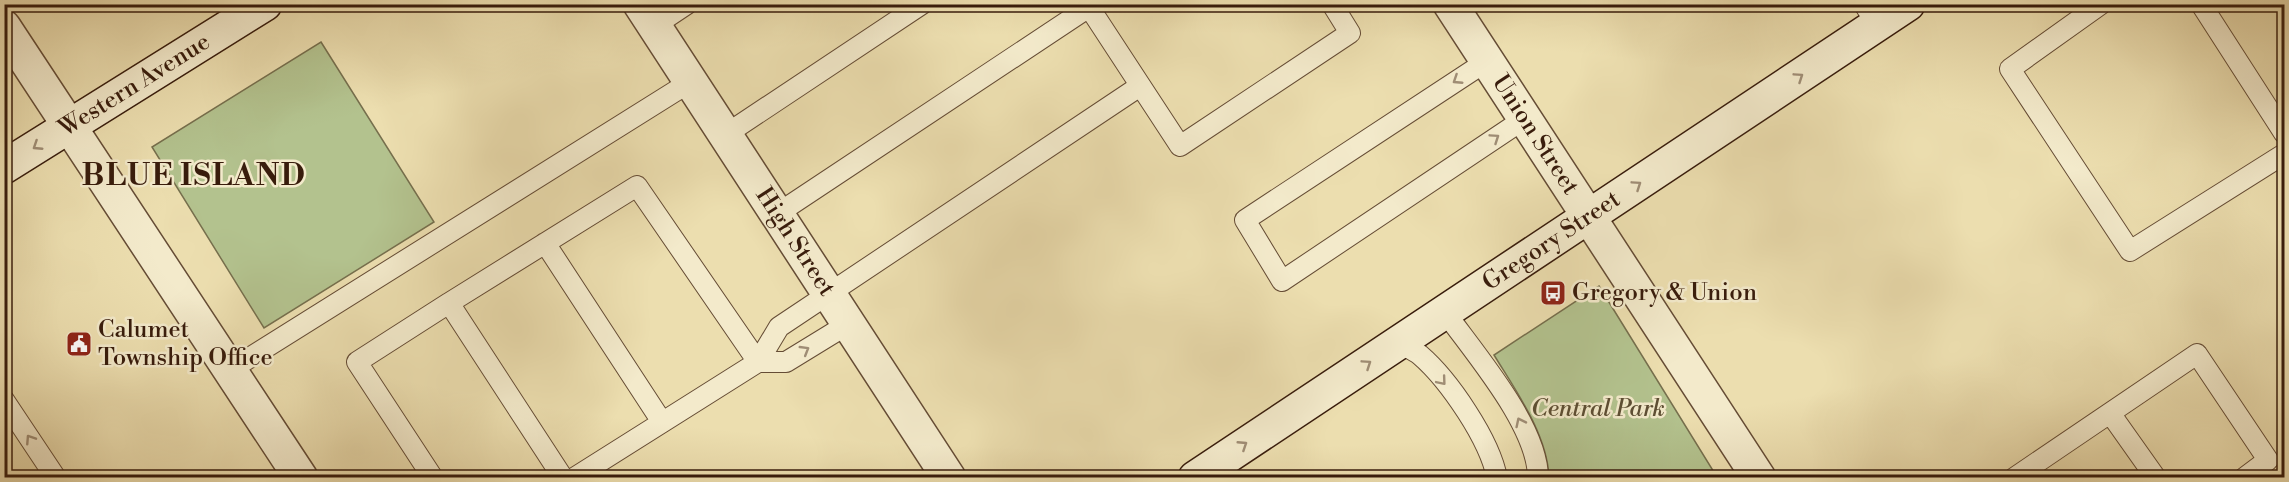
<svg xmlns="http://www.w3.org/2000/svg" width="2289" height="482" font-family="'Libre Bodoni',serif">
<rect width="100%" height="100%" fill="#ecdeaf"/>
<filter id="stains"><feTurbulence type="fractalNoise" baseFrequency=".00333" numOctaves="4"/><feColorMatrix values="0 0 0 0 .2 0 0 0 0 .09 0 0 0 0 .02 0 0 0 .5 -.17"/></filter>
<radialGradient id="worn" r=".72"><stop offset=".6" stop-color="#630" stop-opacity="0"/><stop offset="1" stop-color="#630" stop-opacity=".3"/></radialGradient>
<!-- green -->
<path fill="#b3c28e" stroke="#766f4d" stroke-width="1.5" d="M321 42 434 222 264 328 152 147Z
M1599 286 1717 477H1549C1547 434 1516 391 1494 355Z"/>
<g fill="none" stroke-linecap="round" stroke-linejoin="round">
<!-- service casing -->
<g stroke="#654c35" stroke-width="22">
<path id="service" d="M1864 4 1877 25
M2101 4 2010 69 2130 251 2284 154
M2201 4 2284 133
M654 26 687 4
M1487 61 1245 220 1282 281 1524 119
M725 135 922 4
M777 214 1089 7 1180 146 1350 33 1332 4
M545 243 662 422
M1445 312C1475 354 1538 426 1538 478
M1399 343C1405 347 1414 350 1420 355 1449 380 1490 440 1497 478
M758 362H786L848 324
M230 370 690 82
M4 400 56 478
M2110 413 2156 478
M433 478 357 362 449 303
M563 478 449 303 637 186 758 362
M574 478 758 362 779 327 1140 86
M2014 478 2197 354 2268 460 2244 478"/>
</g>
<!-- minor casing -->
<g stroke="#654c35" stroke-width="36">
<g id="minor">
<path id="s1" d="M640 4 949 478"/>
<path id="s2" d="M1450 4 1759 478"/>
<path d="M4 27 301 478"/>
</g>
</g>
<!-- secondary casing -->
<g stroke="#381c0c" stroke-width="36">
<g id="secondary">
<path id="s3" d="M4 167 265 4"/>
<path id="s4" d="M1195 478 1908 4"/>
</g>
</g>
<!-- service -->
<use href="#service" stroke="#f3eacb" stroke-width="20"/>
<!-- minor -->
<use href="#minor" stroke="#f3eacb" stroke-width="33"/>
<!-- secondary -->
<use href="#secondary" stroke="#f3eacb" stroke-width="33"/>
</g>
<!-- one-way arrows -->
<defs><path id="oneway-chevron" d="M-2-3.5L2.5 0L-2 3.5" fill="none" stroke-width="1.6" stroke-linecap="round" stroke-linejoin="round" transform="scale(1.5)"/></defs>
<g stroke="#9f8d75">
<use href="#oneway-chevron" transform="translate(1799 77) rotate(-34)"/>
<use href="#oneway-chevron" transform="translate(1457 80) rotate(147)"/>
<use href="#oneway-chevron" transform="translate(1495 138) rotate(-34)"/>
<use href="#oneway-chevron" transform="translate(37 146) rotate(147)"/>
<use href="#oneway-chevron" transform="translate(1637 185) rotate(-34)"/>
<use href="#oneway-chevron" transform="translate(805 350) rotate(-31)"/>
<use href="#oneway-chevron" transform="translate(1367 364) rotate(-34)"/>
<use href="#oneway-chevron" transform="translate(1442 381) rotate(50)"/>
<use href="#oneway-chevron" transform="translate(1520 422) rotate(-116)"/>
<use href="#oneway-chevron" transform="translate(30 439) rotate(-123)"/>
<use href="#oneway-chevron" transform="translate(1243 445) rotate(-33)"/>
</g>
<!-- icons -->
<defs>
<g id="bus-square" transform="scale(1.35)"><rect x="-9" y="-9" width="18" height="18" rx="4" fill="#8f2418" stroke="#f3eacb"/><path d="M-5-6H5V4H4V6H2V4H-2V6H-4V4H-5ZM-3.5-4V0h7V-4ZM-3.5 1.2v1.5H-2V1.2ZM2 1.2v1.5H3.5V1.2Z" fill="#fff"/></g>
<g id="civic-square" transform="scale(1.35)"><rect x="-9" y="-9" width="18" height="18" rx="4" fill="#8f2418" stroke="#f3eacb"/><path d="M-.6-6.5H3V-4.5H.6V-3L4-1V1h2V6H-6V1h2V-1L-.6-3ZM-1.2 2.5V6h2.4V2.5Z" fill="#fff"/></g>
</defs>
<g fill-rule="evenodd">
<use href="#bus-square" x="1553" y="293"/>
<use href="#civic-square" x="79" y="344"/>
</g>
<g text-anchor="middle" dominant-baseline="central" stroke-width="5" stroke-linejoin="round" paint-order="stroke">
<!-- street labels -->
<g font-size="24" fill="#381c0c" stroke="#f3eacb">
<text stroke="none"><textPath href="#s3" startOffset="154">Western Avenue</textPath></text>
<text stroke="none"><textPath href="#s2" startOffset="156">Union Street</textPath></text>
<text stroke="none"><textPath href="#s1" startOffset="284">High Street</textPath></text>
<text stroke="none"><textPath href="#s4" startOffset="428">Gregory Street</textPath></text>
</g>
<!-- poi labels -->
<g font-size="24" fill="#381c0c" stroke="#f3eacb" text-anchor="start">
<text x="1572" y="293">Gregory &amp; Union</text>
<text x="98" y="330">Calumet<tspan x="98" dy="28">Township Office</tspan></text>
</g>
<!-- park labels -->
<g font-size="24" font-style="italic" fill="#5d4e33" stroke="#f3eacb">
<text x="1598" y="409">Central Park</text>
</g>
<!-- district labels -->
<g font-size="30" font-weight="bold" letter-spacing="1.5" fill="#381c0c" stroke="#f3eacb">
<text x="194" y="176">BLUE ISLAND</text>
</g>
</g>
<!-- margin -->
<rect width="2289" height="482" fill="none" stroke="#ecdeaf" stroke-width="24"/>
<rect x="6" y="6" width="2277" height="470" fill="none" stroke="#381c0c" stroke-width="3"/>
<rect x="12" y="12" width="2265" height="458" fill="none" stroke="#381c0c" stroke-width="1.5"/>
<rect width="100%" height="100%" filter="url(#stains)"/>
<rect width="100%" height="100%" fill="url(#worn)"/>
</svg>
